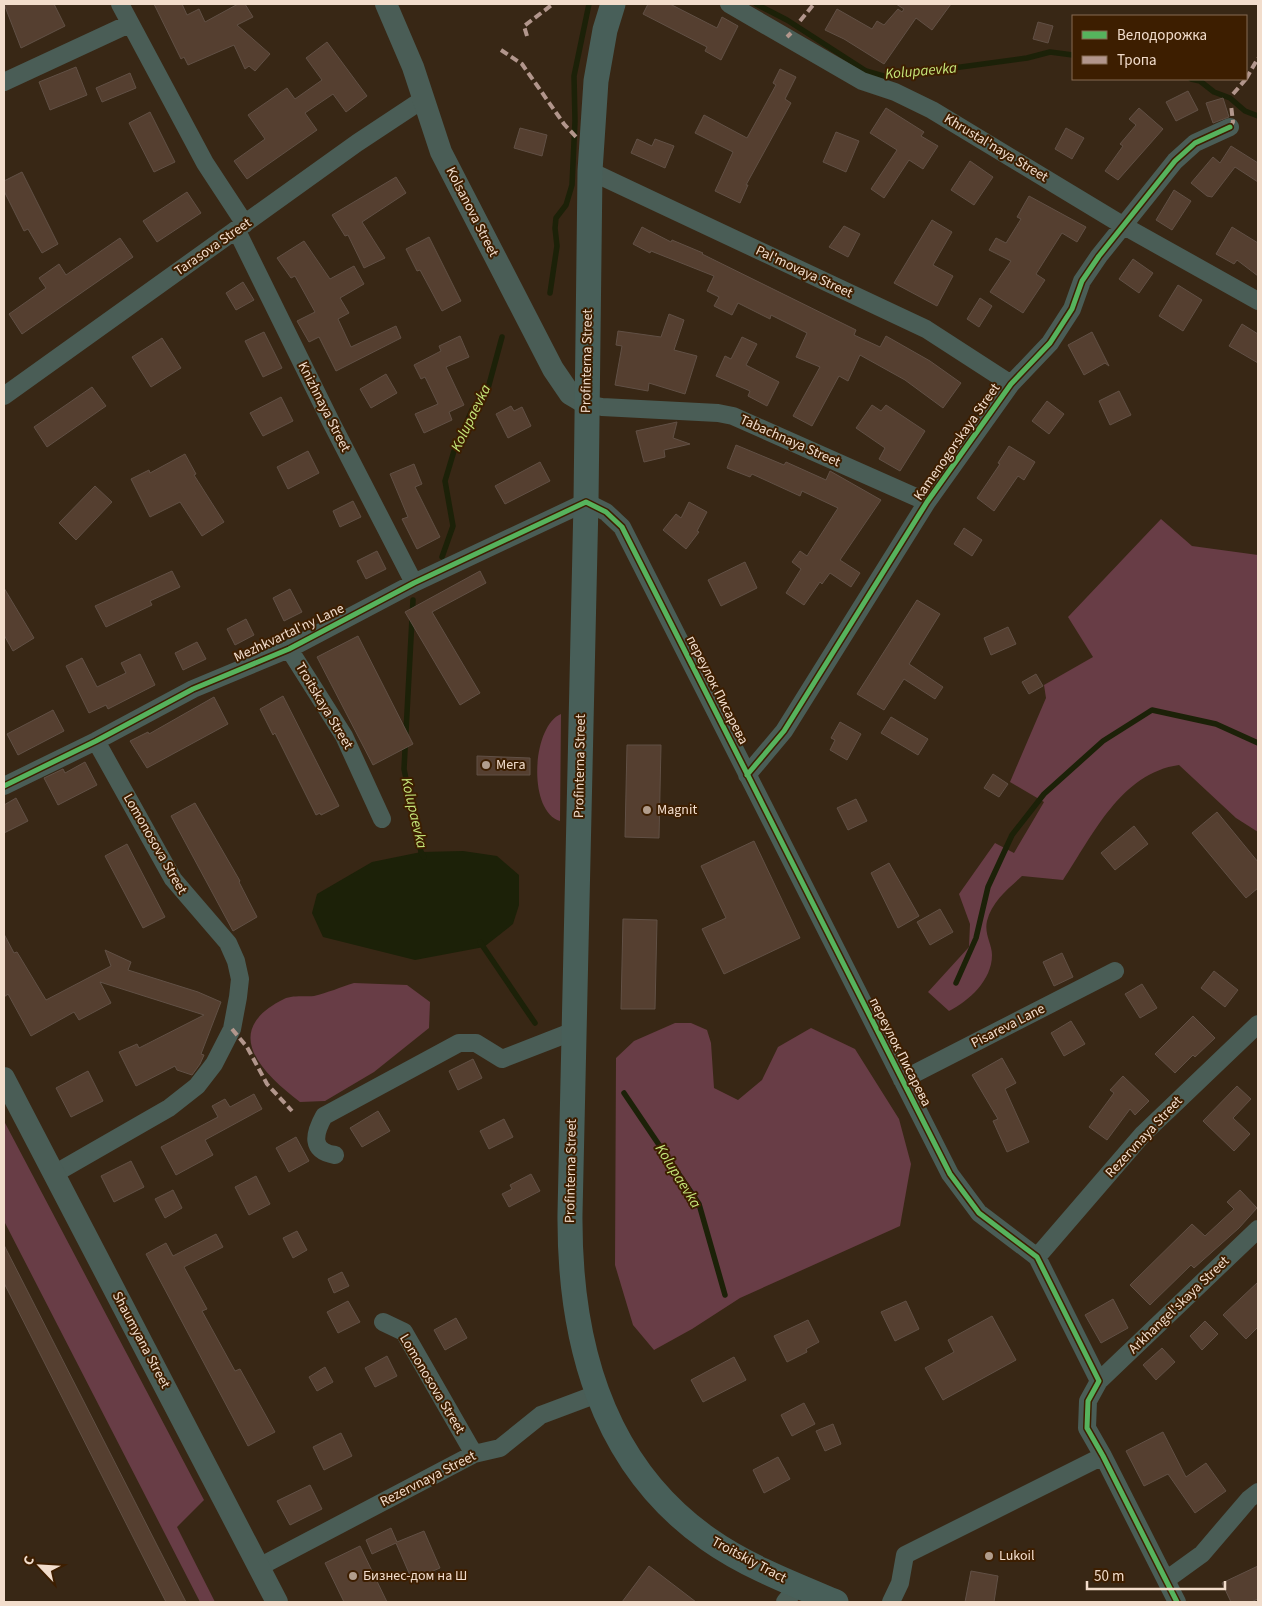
<svg xmlns="http://www.w3.org/2000/svg" width="1262" height="1606" font-family="'Source Sans 3',sans-serif">
<rect width="100%" height="100%" fill="#382715"/>
<!-- green -->
<path fill="#683d46" d="M1161 519 1192 546 1258 555V832L1236 818 1179 765C1121 773 1093 835 1063 880L1022 876C1008 889 992 901 987 921 984 934 992 944 992 955 992 980 969 1001 949 1011L928 992 969 947 970 924 959 894 995 843 1014 853 1044 802 1010 782 1046 698 1044 685 1093 657 1068 617Z
M561 714 560 821C527 811 532 726 561 714Z
M354 983 407 985 430 1002 429 1028 374 1072 325 1101 300 1102C262 1073 219 1031 284 999 292 995 305 997 314 996 327 993 341 987 354 983Z
M675 1023H691L707 1030 711 1043 714 1088 738 1100 762 1080 778 1047 811 1028 855 1049 899 1119 911 1164 900 1226 740 1298 692 1329 654 1350 633 1325 615 1265 616 1058 634 1041Z
M4 1121 204 1500 177 1527 215 1602H200L4 1221Z"/>
<!-- water -->
<path fill="#1c2108" d="M463 851 497 856 519 875V905L513 924 484 947 415 960 323 937 312 913 317 894 372 862 421 852Z"/>
<g fill="none" stroke-linecap="round" stroke-linejoin="round">
<!-- stream -->
<path stroke="#1c2108" stroke-width="5.5" d="M756 4 787 20 866 71 887 77 1027 58 1050 52 1073 55
M1191 79 1200 81 1214 92 1230 98 1245 111 1258 116
M550 293 557 246 555 228 556 218 566 205 572 185 575 121 574 76 589 4
M442 557 453 526 445 481 454 451 472 410 487 392 502 337
M413 600 404 769 421 852 424 857
M480 942 535 1023
M956 983 976 938 988 887 1012 835 1044 794 1103 741 1152 710 1216 724 1258 743
M624 1093 699 1204 725 1295"/>
</g>
<!-- building -->
<path fill="#553f30" stroke="#615045" d="M4 4H54L65 26 21 48Z
M154 4H182L187 15 199 9 205 22 238 4H245L253 17 237 25 270 54 255 71 249 66 245 69 234 45 188 65 184 57 181 59Z
M648 4H670L717 28 722 17 738 26 721 60 705 51 707 47 643 14Z
M896 4H951L932 30 916 18 884 64 844 39 825 30 837 9 872 29 877 21 884 25 898 9 902 12 904 9Z
M1038 22 1053 26 1048 43 1033 39Z
M327 42 367 96 346 112 333 94 305 113 317 130 247 179 234 161 265 139 248 115 287 88 295 99 322 80 306 58Z
M76 67 87 95 50 110 39 82Z
M780 69 796 77 785 99 791 103 746 185H748L740 203 715 191 733 152 695 133 704 115 747 138 776 85 773 83Z
M130 73 136 88 102 102 96 88Z
M1188 91 1198 110 1176 121 1166 102Z
M1223 98 1229 117 1213 123 1206 103Z
M886 108 924 132 921 136 938 146 923 169 909 160 884 198 871 189 897 150 870 133Z
M1139 108 1163 129 1118 180 1105 171 1123 146 1120 144 1136 125 1129 119Z
M150 112 175 162 154 172 129 123Z
M520 128 547 135 542 156 514 148Z
M1066 128 1084 138 1072 159 1055 149Z
M836 132 859 141 846 172 823 162Z
M637 139 652 146 655 139 674 146 665 168 631 153Z
M1231 146 1258 163V182L1235 167 1212 197 1207 196 1191 183 1213 157 1220 163Z
M970 161 993 177 974 205 951 190Z
M22 172 58 244 42 253 28 229 24 231 4 191V181Z
M396 177 406 193 362 222 385 258 364 268 348 235 345 236 332 215Z
M1174 190 1191 201 1172 230 1156 220Z
M187 192 201 213 157 242 143 221Z
M1029 196 1086 227 1077 242 1062 233 1036 274 1045 280 1023 313 990 292 1011 261 989 250 996 238 1006 243 1021 219 1017 217Z
M932 220 952 232 933 265 953 276 937 306 894 283Z
M844 226 860 234 848 257 829 247Z
M642 227 671 242 672 240 703 253 702 254 856 330 854 335 880 347 886 336 930 361 961 383 943 408 905 380 860 355 848 381 839 376 812 426 793 416 820 367 796 357 807 333 771 315 770 319 738 303 732 315 714 306 719 297 707 291 714 276 651 251 650 253 633 244Z
M1232 227 1258 243V276L1237 260 1234 264 1216 254Z
M429 237 461 301 442 311 420 270 417 271 406 249Z
M120 238 133 257 22 334 9 314 46 288 39 278 59 264 66 275Z
M304 241 330 279 354 266 364 284 340 298 349 313 338 319 351 347 396 326 401 338 336 371 319 337 309 342 297 321 315 312 295 276 291 278 277 258Z
M1133 259 1153 273 1139 293 1119 279Z
M243 282 254 300 236 310 226 293Z
M1178 285 1202 300 1183 331 1159 316Z
M980 298 992 306 979 327 967 319Z
M669 314 684 320 674 350 697 356 685 394 649 383 648 391 615 385 622 346 616 345 618 331 661 337Z
M1242 324 1258 334V363L1229 346Z
M264 332 282 368 263 377 245 341Z
M1092 332 1109 366 1105 363 1084 375 1068 345Z
M460 336 469 357 446 367 464 405 449 412 452 420 424 433 415 414 438 404 425 377 421 379 414 365 441 351 439 346Z
M742 337 757 344 746 365 779 382 767 406 748 396 750 391 716 376 725 356 731 359Z
M162 338 181 368 151 387 132 357Z
M386 374 397 393 371 408 360 389Z
M92 387 106 406 47 447 34 427Z
M1119 391 1131 415 1110 425 1099 401Z
M281 397 293 421 263 436 250 413Z
M1047 401 1064 414 1049 434 1032 421Z
M872 405 881 411 886 405 925 431 900 471 879 459 885 448 856 428Z
M511 406 514 411 522 407 531 426 508 438 496 414Z
M677 422 673 438 690 444 664 450 665 457 644 462 636 431Z
M736 445 784 465 786 462 826 480 830 471 881 500 840 560 860 573 851 587 830 573 822 584 820 582 804 605 786 593 801 569 792 562 800 551 807 556 838 508 802 491 800 496 752 474 750 477 727 468Z
M1009 446 1035 462 1024 480 1018 476 994 511 977 498 1000 464 998 463Z
M308 451 319 473 288 489 277 467Z
M185 454 196 474 194 475 224 522 202 536 180 502 150 517 131 479 149 470 150 473Z
M540 462 550 481 505 504 495 486Z
M414 464 422 484 415 487 440 537 417 549 402 519 408 517 390 474Z
M95 486 112 502 76 540 59 523Z
M353 501 361 517 340 527 333 511Z
M689 502 707 512 697 531 699 532 686 549 663 530 676 514 681 518Z
M964 528 982 540 972 556 954 544Z
M377 551 386 569 366 579 357 561Z
M745 562 757 588 721 606 708 580Z
M172 571 180 587 150 601 152 605 106 627 95 606Z
M480 571 486 583 432 612 480 693 460 705 405 612Z
M4 588 34 638 13 651 4 635Z
M290 589 302 612 284 621 273 598Z
M917 600 940 614 909 664 943 687 935 699 904 679 884 710 857 694Z
M246 619 254 635 235 645 227 629Z
M1008 627 1016 644 991 655 984 638Z
M358 636 413 744 373 765 317 657Z
M197 642 206 659 183 670 175 653Z
M140 654 155 685 108 709 106 705 89 713 66 666 82 658 97 687 126 673 121 663Z
M1036 674 1043 686 1029 694 1022 682Z
M283 696 339 806 321 815 320 813 316 815 275 733 273 735 260 709Z
M214 697 228 724 147 768 130 741 148 732 149 734Z
M53 710 64 731 18 755 7 734Z
M891 717 928 739 918 755 881 733Z
M840 722 861 734 847 760 830 750 835 740 831 738Z
M627 745H661L659 838 625 837Z
M477 756 530 758V775H477Z
M85 762 97 785 58 805 44 778 63 769 65 773Z
M993 774 1008 784 999 797 984 788Z
M16 798 28 821 4 833V805Z
M856 799 867 821 848 830 837 808Z
M195 803 240 881 239 882 257 917 233 931 171 816Z
M1217 812 1258 862V888L1246 898 1192 833Z
M1134 826 1148 844 1115 870 1101 853Z
M754 841 800 938 724 974 702 929 726 918 701 866Z
M127 844 165 917 143 928 105 856Z
M889 863 919 916 898 928 871 873Z
M940 909 953 932 930 945 917 922Z
M623 919 657 920 655 1009H621Z
M4 934 14 953 17 952 46 1000 111 966 105 950 131 962 128 970 198 992 221 1002 201 1054 204 1055 200 1064 192 1075 177 1070 175 1066 136 1086 119 1052 137 1044 139 1048 204 1015 100 982 111 1003 79 1020 74 1012 31 1036 8 994 4 997Z
M1062 953 1073 977 1054 986 1043 962Z
M1214 971 1238 990 1225 1007 1201 988Z
M1142 984 1157 1008 1140 1018 1125 994Z
M1193 1016 1215 1038 1195 1057 1193 1055 1175 1073 1155 1054Z
M1071 1021 1085 1044 1064 1056 1051 1033Z
M1002 1058 1016 1083 1005 1089 1029 1142 1007 1152 993 1121 998 1119 972 1075Z
M473 1059 482 1078 458 1090 449 1071Z
M88 1071 103 1101 71 1117 56 1088Z
M1123 1076 1149 1101 1135 1115 1130 1109 1107 1140 1089 1127 1114 1093 1110 1090Z
M1237 1086 1251 1099 1233 1118 1250 1134 1234 1151 1203 1121Z
M254 1094 262 1109 205 1140 213 1155 176 1175 161 1147 218 1117 212 1106 225 1099 230 1107Z
M378 1111 390 1131 362 1147 350 1128Z
M504 1119 513 1137 489 1149 480 1131Z
M296 1137 309 1161 289 1172 276 1148Z
M131 1161 144 1187 114 1202 101 1176Z
M531 1174 540 1191 509 1207 502 1194 512 1189 510 1185Z
M256 1176 270 1204 249 1215 235 1187Z
M173 1190 182 1208 165 1218 155 1199Z
M1240 1190 1257 1208 1239 1228 1194 1268 1191 1265 1150 1305 1130 1285 1192 1224 1205 1236 1234 1209 1227 1202Z
M297 1231 307 1250 293 1258 283 1238Z
M216 1234 223 1247 184 1267 207 1309 202 1311 235 1371 240 1369 275 1432 248 1446 146 1254 166 1243 173 1256Z
M4 1245 186 1602H166L4 1283Z
M342 1272 349 1286 334 1293 328 1279Z
M1258 1282V1327L1246 1339 1223 1315Z
M1113 1299 1128 1328 1101 1343 1085 1315Z
M348 1301 360 1322 338 1333 327 1312Z
M906 1301 919 1329 895 1341 881 1312Z
M992 1316 1016 1360 943 1400 925 1368 954 1352 948 1340Z
M456 1318 467 1338 445 1350 434 1330Z
M808 1320 819 1342 806 1349 807 1352 787 1362 774 1336Z
M1205 1321 1218 1334 1202 1350 1190 1336Z
M1162 1348 1175 1362 1156 1380 1143 1365Z
M387 1356 397 1376 375 1387 365 1368Z
M734 1357 746 1380 703 1402 691 1380Z
M325 1367 333 1382 317 1391 309 1377Z
M804 1403 815 1424 792 1436 781 1415Z
M833 1424 841 1444 825 1451 816 1431Z
M1163 1432 1186 1477 1206 1463 1226 1491 1195 1513 1168 1474 1144 1486 1126 1451Z
M341 1433 352 1456 324 1470 313 1447Z
M778 1457 790 1479 764 1493 753 1470Z
M310 1485 322 1509 290 1525 277 1501Z
M391 1528 397 1542 424 1531 440 1568 412 1580 396 1543 372 1554 366 1540Z
M360 1546 387 1602H344L325 1563Z
M649 1566 696 1602H622Z
M1258 1566V1599L1251 1602H1231L1222 1583Z
M971 1571 998 1576 994 1602H965Z"/>
<g fill="none" stroke-linecap="round" stroke-linejoin="round">
<!-- minor -->
<path stroke="#4a5d56" stroke-width="18" d="M120 4 205 163 245 224
M729 4 862 81 895 92 932 110 1124 226 1258 301
M4 82 129 24
M590 171 926 329 1011 384
M237 231 331 422 414 583
M4 396 357 143 422 100
M587 404 602 407 718 413 733 416 927 502
M289 649 344 736 382 819
M747 775 784 731 927 502 1011 384 1050 343 1072 309 1082 281 1099 256 1175 161 1195 143 1230 127
M4 786 96 741 193 689 289 649 414 583 586 502 606 512 622 527 950 1174 979 1213 1037 1257 1099 1381 1088 1401 1087 1428 1103 1456 1177 1602
M902 1080 1115 971
M335 1155C310 1151 314 1134 324 1116L459 1043H476L502 1059 574 1031
M54 1174 169 1108 197 1086 214 1064 232 1029 238 997 240 979 236 961 228 943 173 879 96 741
M1037 1257 1143 1134 1258 1024
M383 1322 404 1332 474 1454
M1099 1381 1258 1229
M259 1567 474 1454 500 1448 541 1415 597 1394
M1166 1580 1202 1554 1249 1499 1258 1492
M785 1602 798 1586
M891 1602 900 1583 905 1555 1103 1456"/>
<!-- tertiary -->
<path stroke="#4a5d56" stroke-width="22" d="M386 4 413 67 441 152 553 369 570 394 587 404
M4 1078 277 1602"/>
<!-- secondary -->
<path stroke="#485f59" stroke-width="25" d="M613 4 605 30 596 81 590 171 586 502 570 1214C569 1337 600 1463 708 1539 746 1566 793 1584 836 1602"/>
<!-- quiet -->
<path stroke="#b2968c" stroke-width="4" stroke-dasharray="8 4" stroke-linecap="butt" d="M800 21 814 4
M527 36 524 26 553 4
M787 37 791 33
M501 50 522 64 564 124 577 138
M1246 79 1258 58
M1233 94 1246 79
M1230 127 1233 122 1231 105
M232 1029 247 1047 267 1084 292 1111"/>
<!-- cycleway casing -->
<g stroke="#3d1e00" stroke-width="8">
<path id="cycleway" d="M747 775 784 731 927 502 1011 384 1050 343 1072 309 1082 281 1099 256 1175 161 1195 143 1230 127
M4 786 96 741 193 689 289 649 414 583 586 502 606 512 622 527 950 1174 979 1213 1037 1257 1099 1381 1088 1401 1087 1428 1103 1456 1177 1602"/>
</g>
<!-- cycleway -->
<use href="#cycleway" stroke="#56b35d" stroke-width="5"/>
</g>
<!-- markers -->
<g fill="#b19d8c" stroke="#3d1e00" stroke-width="2">
<circle cx="486" cy="765" r="5"/>
<circle cx="647" cy="810" r="5"/>
<circle cx="989" cy="1556" r="5"/>
<circle cx="353" cy="1576" r="5"/>
</g>
<g text-anchor="middle" dominant-baseline="central" stroke-width="4" stroke-linejoin="round" paint-order="stroke">
<!-- street labels -->
<g font-size="14" fill="#f2ddcc" stroke="#3d1e00">
<text transform="translate(996 148) rotate(31)">Khrustal'naya Street</text>
<text transform="translate(472 212) rotate(63)">Kolsanova Street</text>
<text transform="translate(213 247) rotate(-35)">Tarasova Street</text>
<text transform="translate(804 272) rotate(25)">Pal'movaya Street</text>
<text transform="translate(587 361) rotate(-89)">Profinterna Street</text>
<text transform="translate(324 407) rotate(63)">Knizhnaya Street</text>
<text transform="translate(790 441) rotate(24)">Tabachnaya Street</text>
<text transform="translate(957 442) rotate(-55)">Kamenogorskaya Street</text>
<text transform="translate(289 633) rotate(-25)">Mezhkvartal'ny Lane</text>
<text transform="translate(717 690) rotate(63)">переулок Писарева</text>
<text transform="translate(324 706) rotate(59)">Troitskaya Street</text>
<text transform="translate(580 766) rotate(-89)">Profinterna Street</text>
<text transform="translate(155 844) rotate(60)">Lomonosova Street</text>
<text transform="translate(1008 1026) rotate(-27)">Pisareva Lane</text>
<text transform="translate(900 1052) rotate(63)">переулок Писарева</text>
<text transform="translate(1144 1137) rotate(-47)">Rezervnaya Street</text>
<text transform="translate(571 1171) rotate(-89)">Profinterna Street</text>
<text transform="translate(1179 1305) rotate(-44)">Arkhangel'skaya Street</text>
<text transform="translate(141 1340) rotate(62)">Shaumyana Street</text>
<text transform="translate(432 1384) rotate(59)">Lomonosova Street</text>
<text transform="translate(428 1479) rotate(-27)">Rezervnaya Street</text>
<text transform="translate(749 1560) rotate(28)">Troitskiy Tract</text>
</g>
<!-- poi labels -->
<g font-size="14" fill="#f2ddcc" stroke="#3d1e00" text-anchor="start">
<text x="496" y="765">Мега</text>
<text x="657" y="810">Magnit</text>
<text x="999" y="1556">Lukoil</text>
<text x="363" y="1576">Бизнес-дом на Ш</text>
</g>
<!-- water labels -->
<g font-size="15" font-style="italic" fill="#c5e679" stroke="#3d1e00">
<text transform="translate(921 71) rotate(-5)">Kolupaevka</text>
<text transform="translate(471 418) rotate(-64)">Kolupaevka</text>
<text transform="translate(414 813) rotate(77)">Kolupaevka</text>
<text transform="translate(678 1176) rotate(58)">Kolupaevka</text>
</g>
</g>
<!-- border -->
<rect width="1262" height="1606" fill="none" stroke="#f2ddcc" stroke-width="10"/>
<!-- legend -->
<rect x="1072" y="15" width="175" height="65" fill="#3d1e00" stroke="#856a52"/>
<rect x="1082" y="31" width="25" height="8" fill="#56b35d" stroke="#856a52"/>
<text x="1117" y="40" font-size="15" fill="#f2ddcc">Велодорожка</text>
<rect x="1082" y="56" width="25" height="8" fill="#b2968c" stroke="#856a52"/>
<text x="1117" y="65" font-size="15" fill="#f2ddcc">Тропа</text>
<!-- north arrow -->
<g transform="translate(40 1566) rotate(295)" stroke="#3d1e00" stroke-width="4" paint-order="stroke">
<path d="M0-4L9 19L0 12L-9 19Z" fill="#f2ddcc"/>
<text y="-8" font-size="14" font-weight="bold" text-anchor="middle" fill="#f2ddcc">С</text>
</g>
<!-- scale -->
<path d="M1087 1581v8h138v-8" fill="none" stroke="#f2ddcc" stroke-width="2.5"/>
<text x="1094" y="1581" font-size="15" fill="#f2ddcc" stroke="#3d1e00" stroke-width="4" paint-order="stroke">50 m</text>
</svg>
